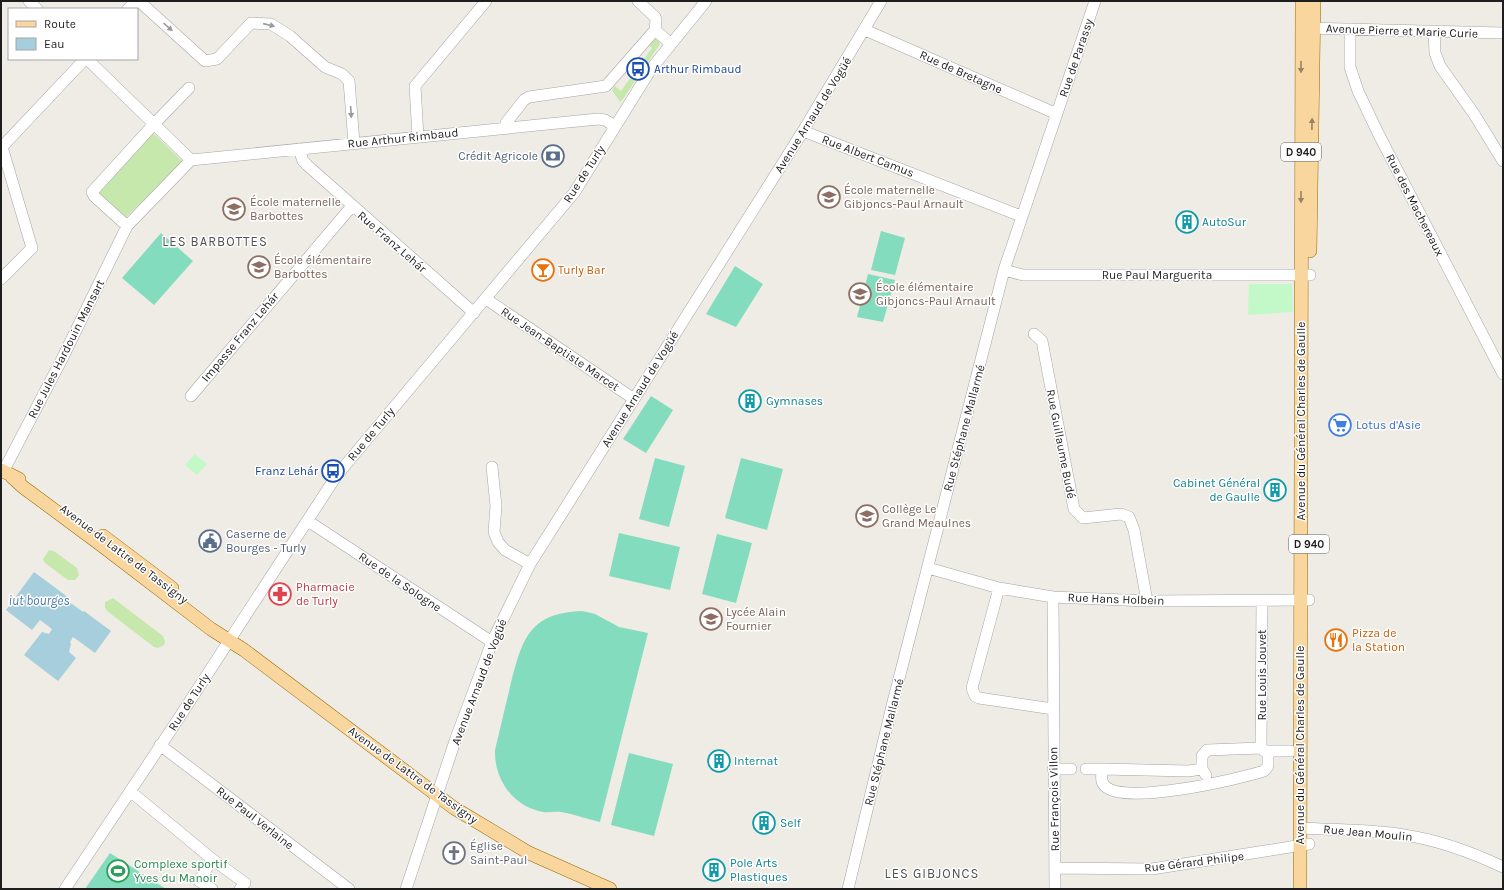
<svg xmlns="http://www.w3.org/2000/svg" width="1504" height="890" font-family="Karla,sans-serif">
<rect width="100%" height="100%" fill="#efece5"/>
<!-- grass -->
<path fill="#c7e8ac" d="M654 38 659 41 660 44 623 99 620 102 612 90 615 86 621 91 652 48 647 44Z
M153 133 181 160 182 163 126 217 99 193V190Z
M49 550 54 551 77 568 79 575 75 580H68L45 563 43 559Z
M113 598 163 636 165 642 164 645 158 648 154 647 107 611 105 608V602Z"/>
<!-- park -->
<path fill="#c3f8c9" d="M1249 284H1292L1293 312 1248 315Z
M195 454 207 464 197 475 185 465Z"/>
<!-- pitch -->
<path fill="#84dcbe" d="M881 231 905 238 895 275 871 270Z
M161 233 193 261 154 305 122 278Z
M735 266 763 284 736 327 706 314Z
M868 274 895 280 883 322 857 317Z
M651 396 673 410 646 453 623 439Z
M655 458 685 466 669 527 639 519Z
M741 458 783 469 767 530 725 518Z
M619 533 680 547 670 590 609 576Z
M717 534 752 543 736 603 702 594Z
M582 611 595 614 619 627 648 633 600 822C587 819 574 814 561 812 555 811 549 813 543 812 513 807 494 779 495 750 500 729 505 708 510 687 522 640 528 613 582 611Z
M629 753 673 764 654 836 611 825Z
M110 853 166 889H85Z"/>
<!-- water -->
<path fill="#a6cedc" d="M34 572 69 598 68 601 83 612 84 611 111 631 95 653 73 637 70 642 71 644 69 652 76 658 58 681 24 655 42 632 49 634 52 629 40 620 32 630 6 610Z"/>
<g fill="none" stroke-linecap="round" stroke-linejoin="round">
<!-- minor casing -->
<g stroke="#a5a5a5" stroke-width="12">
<path id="minor" d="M29 1 37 9
M139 1 205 61 217 59 251 23 271 24 290 36 325 67 342 74 349 81 354 143
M638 1 655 17 656 20 655 30 670 43
M128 9 136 1
M1306 28 1503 33
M1350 29V67L1358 91 1378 133 1503 374
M865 30 1057 114
M1434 31 1435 53 1440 66 1474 114 1503 161
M87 59 154 124 189 88
M506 127V123L524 100 529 97 606 86 655 30
M803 131 1021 216
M418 137 415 86 486 1
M1 148 85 59
M299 149 303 161 307 165 474 313
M191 160 598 119 605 120 615 126
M1004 270 1023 275H1310
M1 279 32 248 2 147
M486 299 634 399
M1034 334 1042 341 1074 509 1083 518 1121 514 1129 517 1134 530 1147 601
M191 396 352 206
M492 467 496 506 494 532 498 542 505 550 530 564
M3 472 62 359 127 226 191 160 154 124 92 192 94 196 127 226
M308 521 492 642
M928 568 999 588 1053 597 1147 601 1309 600
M999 588 972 688 975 696 979 698 1053 709
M1053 597 1055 889
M160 745 349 889
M1266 751H1291
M1053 769H1071
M1086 769H1102
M1202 769 1188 771 1102 769C1102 775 1100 782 1105 786 1124 806 1238 779 1264 771L1268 766V754L1261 748
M1206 775 1202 769V756L1207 750 1261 748 1262 601
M130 791 212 859 245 883 240 889
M1300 828C1335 830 1370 829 1404 835 1439 840 1471 852 1503 867
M1055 868 1152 869 1309 844
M65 889 171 730 337 475 574 193 651 69 706 1
M212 889 199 881 212 859
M406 889 456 738 492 642 530 564 803 131 881 1
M848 889 893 702 1004 270 1095 1"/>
</g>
<!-- major casing -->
<g stroke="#956a03" stroke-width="14">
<path id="major" d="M1310 251 1314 1
M1 470 19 479
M12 477 23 487 100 544 211 629 244 650 454 808 529 853 610 889
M103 536 172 588
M1300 889 1302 1"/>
</g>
<!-- minor -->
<use href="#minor" stroke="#fff" stroke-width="11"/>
<!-- major -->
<use href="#major" stroke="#fad69f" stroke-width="13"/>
</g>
<!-- one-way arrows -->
<defs><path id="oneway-solid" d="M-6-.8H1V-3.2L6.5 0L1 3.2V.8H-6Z"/></defs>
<g fill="#9a9a9a">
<use href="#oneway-solid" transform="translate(269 25) rotate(13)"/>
<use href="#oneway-solid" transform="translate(168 27) rotate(42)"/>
<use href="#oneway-solid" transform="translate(351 112) rotate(86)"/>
</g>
<g fill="#978365">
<use href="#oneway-solid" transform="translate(1301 67) rotate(90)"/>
<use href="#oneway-solid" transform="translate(1312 124) rotate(-89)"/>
<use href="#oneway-solid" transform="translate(1301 197) rotate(90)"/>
</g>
<!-- icons -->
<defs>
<g id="bus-ring" transform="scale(1.15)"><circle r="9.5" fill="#fff" stroke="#1a4fb4" stroke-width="1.5"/><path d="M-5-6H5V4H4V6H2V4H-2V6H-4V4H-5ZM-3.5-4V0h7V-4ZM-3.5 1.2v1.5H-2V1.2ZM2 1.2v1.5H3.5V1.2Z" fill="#1a4fb4"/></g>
<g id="bank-ring" transform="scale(1.15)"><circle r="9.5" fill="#fff" stroke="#5c6f8a" stroke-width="1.5"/><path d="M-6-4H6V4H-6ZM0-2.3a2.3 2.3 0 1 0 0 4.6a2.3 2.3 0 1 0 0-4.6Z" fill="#5c6f8a"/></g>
<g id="school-ring" transform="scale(1.15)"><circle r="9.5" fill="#fff" stroke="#8d6e63" stroke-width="1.5"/><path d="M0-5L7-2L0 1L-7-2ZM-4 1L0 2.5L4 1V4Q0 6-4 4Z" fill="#8d6e63"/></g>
<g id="building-ring" transform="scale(1.15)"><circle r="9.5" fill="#fff" stroke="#0f9aa8" stroke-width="1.5"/><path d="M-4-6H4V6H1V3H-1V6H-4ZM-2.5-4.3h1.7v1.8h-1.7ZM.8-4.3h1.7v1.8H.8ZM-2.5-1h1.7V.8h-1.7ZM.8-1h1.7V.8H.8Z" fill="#0f9aa8"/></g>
<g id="bar-ring" transform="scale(1.15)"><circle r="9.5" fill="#fff" stroke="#e8710a" stroke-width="1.5"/><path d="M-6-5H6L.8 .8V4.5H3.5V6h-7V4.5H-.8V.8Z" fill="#e8710a"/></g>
<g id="supermarket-ring" transform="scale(1.15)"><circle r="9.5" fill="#fff" stroke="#3f7fe0" stroke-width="1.5"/><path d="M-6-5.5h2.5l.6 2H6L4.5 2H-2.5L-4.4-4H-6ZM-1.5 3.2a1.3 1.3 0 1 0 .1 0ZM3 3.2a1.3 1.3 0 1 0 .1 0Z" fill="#3f7fe0"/></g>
<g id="civic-ring" transform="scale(1.15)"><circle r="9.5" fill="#fff" stroke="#5c6f8a" stroke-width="1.5"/><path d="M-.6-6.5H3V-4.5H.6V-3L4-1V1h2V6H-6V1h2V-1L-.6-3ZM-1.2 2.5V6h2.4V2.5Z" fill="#5c6f8a"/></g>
<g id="pharmacy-ring" transform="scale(1.15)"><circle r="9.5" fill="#fff" stroke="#e0444e" stroke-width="1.5"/><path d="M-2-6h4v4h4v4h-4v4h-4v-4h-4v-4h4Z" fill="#e0444e"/></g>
<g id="restaurant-ring" transform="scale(1.15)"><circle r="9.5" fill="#fff" stroke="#e8710a" stroke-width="1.5"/><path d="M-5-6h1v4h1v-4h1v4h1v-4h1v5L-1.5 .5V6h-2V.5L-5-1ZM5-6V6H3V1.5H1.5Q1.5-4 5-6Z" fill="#e8710a"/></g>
<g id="church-ring" transform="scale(1.15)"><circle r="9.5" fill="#fff" stroke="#6b7280" stroke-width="1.5"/><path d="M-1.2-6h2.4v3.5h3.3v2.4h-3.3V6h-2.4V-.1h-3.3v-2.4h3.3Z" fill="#6b7280"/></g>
<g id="stadium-ring" transform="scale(1.15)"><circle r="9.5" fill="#fff" stroke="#2e9e5b" stroke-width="1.5"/><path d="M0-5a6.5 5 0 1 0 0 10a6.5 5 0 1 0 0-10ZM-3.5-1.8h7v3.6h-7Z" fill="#2e9e5b"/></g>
</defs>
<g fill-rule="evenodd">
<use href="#bus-ring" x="638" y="69"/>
<use href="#bank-ring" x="553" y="156"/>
<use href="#school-ring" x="829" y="197"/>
<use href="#school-ring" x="234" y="209"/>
<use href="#building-ring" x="1187" y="222"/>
<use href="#school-ring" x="259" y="267"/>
<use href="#bar-ring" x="543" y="270"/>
<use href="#school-ring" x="860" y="294"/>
<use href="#building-ring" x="750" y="401"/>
<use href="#supermarket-ring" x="1340" y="425"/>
<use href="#bus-ring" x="333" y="471"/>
<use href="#building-ring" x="1275" y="490"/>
<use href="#school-ring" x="867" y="516"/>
<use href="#civic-ring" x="210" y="541"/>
<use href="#pharmacy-ring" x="280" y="594"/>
<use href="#school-ring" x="711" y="619"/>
<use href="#restaurant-ring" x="1336" y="640"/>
<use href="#building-ring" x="719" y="761"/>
<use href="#building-ring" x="764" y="823"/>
<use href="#church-ring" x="454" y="853"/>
<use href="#building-ring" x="714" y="870"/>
<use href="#stadium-ring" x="118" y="871"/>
</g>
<g text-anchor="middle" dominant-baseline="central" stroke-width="3" stroke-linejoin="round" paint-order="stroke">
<!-- shield labels -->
<g fill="#fff" stroke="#626262" stroke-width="1">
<rect x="1281" y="143" width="40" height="18" rx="3"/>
<rect x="1289" y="535" width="40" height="18" rx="3"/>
</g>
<g font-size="11" font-weight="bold" fill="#1e1e1e">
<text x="1301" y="152">D 940</text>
<text x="1309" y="544">D 940</text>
</g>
<!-- street labels -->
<g font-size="12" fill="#1e1e1e" stroke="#fff">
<text transform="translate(1402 31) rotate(2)">Avenue Pierre et Marie Curie</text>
<text transform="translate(1076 58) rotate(-71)">Rue de Parassy</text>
<text transform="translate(961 72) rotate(24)">Rue de Bretagne</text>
<text transform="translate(813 115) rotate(-58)">Avenue Arnaud de Vogüé</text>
<text transform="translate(403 138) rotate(-6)">Rue Arthur Rimbaud</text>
<text transform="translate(868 156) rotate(21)">Rue Albert Camus</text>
<text transform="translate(584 174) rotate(-57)">Rue de Turly</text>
<text transform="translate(1415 205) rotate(63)">Rue des Machereaux</text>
<text transform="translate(392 242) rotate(41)">Rue Franz Lehár</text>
<text x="1157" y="275">Rue Paul Marguerita</text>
<text transform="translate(240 337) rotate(-50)">Impasse Franz Lehár</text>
<text transform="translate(66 349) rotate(-63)">Rue Jules Hardouin Mansart</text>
<text transform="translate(560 349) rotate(34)">Rue Jean-Baptiste Marcet</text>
<text transform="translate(640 389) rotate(-58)">Avenue Arnaud de Vogüé</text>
<text transform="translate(1301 421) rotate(-90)">Avenue du Général Charles de Gaulle</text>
<text transform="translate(964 428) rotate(-75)">Rue Stéphane Mallarmé</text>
<text transform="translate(371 434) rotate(-50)">Rue de Turly</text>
<text transform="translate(1061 444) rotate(79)">Rue Guillaume Budé</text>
<text transform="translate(124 554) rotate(37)">Avenue de Lattre de Tassigny</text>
<text transform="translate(400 582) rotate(34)">Rue de la Sologne</text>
<text transform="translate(1116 599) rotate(2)">Rue Hans Holbein</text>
<text transform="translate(1262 675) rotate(-90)">Rue Louis Jouvet</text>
<text transform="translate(479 682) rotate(-69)">Avenue Arnaud de Vogüé</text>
<text transform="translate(189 702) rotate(-57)">Rue de Turly</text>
<text transform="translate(884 742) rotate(-76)">Rue Stéphane Mallarmé</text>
<text transform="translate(1300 745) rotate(-90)">Avenue du Général Charles de Gaulle</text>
<text transform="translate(413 775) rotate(36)">Avenue de Lattre de Tassigny</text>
<text transform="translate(1054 799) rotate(-91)">Rue François Villon</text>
<text transform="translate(255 818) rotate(38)">Rue Paul Verlaine</text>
<text transform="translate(1368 833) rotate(5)">Rue Jean Moulin</text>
<text transform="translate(1194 862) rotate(-7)">Rue Gérard Philipe</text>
</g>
<!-- transit labels -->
<g font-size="12" fill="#164399" stroke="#fff" text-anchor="start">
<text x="654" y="69">Arthur Rimbaud</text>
<text x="318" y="471" text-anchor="end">Franz Lehár</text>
</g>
<!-- service labels -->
<g font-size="12" fill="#4e5e75" stroke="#fff" text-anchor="end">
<text x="538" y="156">Crédit Agricole</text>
<text x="226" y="534" text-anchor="start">Caserne de<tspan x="226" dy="14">Bourges - Turly</tspan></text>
</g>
<!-- education labels -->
<g font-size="12" fill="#785e54" stroke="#fff" text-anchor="start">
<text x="844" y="190">École maternelle<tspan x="844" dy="14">Gibjoncs-Paul Arnault</tspan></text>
<text x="250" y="202">École maternelle<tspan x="250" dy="14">Barbottes</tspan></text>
<text x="274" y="260">École élémentaire<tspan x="274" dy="14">Barbottes</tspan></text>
<text x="876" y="287">École élémentaire<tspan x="876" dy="14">Gibjoncs-Paul Arnault</tspan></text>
<text x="882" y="509">Collège Le<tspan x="882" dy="14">Grand Meaulnes</tspan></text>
<text x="726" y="612">Lycée Alain<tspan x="726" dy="14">Fournier</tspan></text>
</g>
<!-- culture labels -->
<g font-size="12" fill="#0d838f" stroke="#fff" text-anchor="start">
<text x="1202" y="222">AutoSur</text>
<text x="766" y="401">Gymnases</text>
<text x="1260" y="483" text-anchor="end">Cabinet Général<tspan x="1260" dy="14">de Gaulle</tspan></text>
<text x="734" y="761">Internat</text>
<text x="780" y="823">Self</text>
<text x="730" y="863">Pole Arts<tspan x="730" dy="14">Plastiques</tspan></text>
</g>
<!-- food labels -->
<g font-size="12" fill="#c56008" stroke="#fff" text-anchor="start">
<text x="558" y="270">Turly Bar</text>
<text x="1352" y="633">Pizza de<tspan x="1352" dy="14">la Station</tspan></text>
</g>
<!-- shop labels -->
<g font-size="12" fill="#366cbe" stroke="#fff" text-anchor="start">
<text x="1356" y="425">Lotus d'Asie</text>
</g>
<!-- health labels -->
<g font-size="12" fill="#be3a42" stroke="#fff" text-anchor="start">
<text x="296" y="587">Pharmacie<tspan x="296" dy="14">de Turly</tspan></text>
</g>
<!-- worship labels -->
<g font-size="12" fill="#5b616d" stroke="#fff" text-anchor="start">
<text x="470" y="846">Église<tspan x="470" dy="14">Saint-Paul</tspan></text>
</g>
<!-- leisure labels -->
<g font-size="12" fill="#27864d" stroke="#fff" text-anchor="start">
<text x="134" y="864">Complexe sportif<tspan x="134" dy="14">Yves du Manoir</tspan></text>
</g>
<!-- neighbourhood labels -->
<g font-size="13" letter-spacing="1" fill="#515151" stroke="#fff">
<text x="215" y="241">LES BARBOTTES</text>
<text x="932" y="873">LES GIBJONCS</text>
</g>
<!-- water labels -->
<g font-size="13" font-style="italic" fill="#4d79ac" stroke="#fff">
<text x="39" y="600">iut bourges</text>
</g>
</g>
<!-- border -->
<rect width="1504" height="890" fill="none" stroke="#1e1e1e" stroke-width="4"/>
<!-- legend -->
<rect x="8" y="8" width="130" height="52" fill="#ffffff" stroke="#a5a5a5"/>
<rect x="16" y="21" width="20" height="6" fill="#fad69f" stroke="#a5a5a5"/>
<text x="44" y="28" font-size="12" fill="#1e1e1e">Route</text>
<rect x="16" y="38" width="20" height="12" fill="#a6cedc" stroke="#a5a5a5"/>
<text x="44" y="48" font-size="12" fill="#1e1e1e">Eau</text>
</svg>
